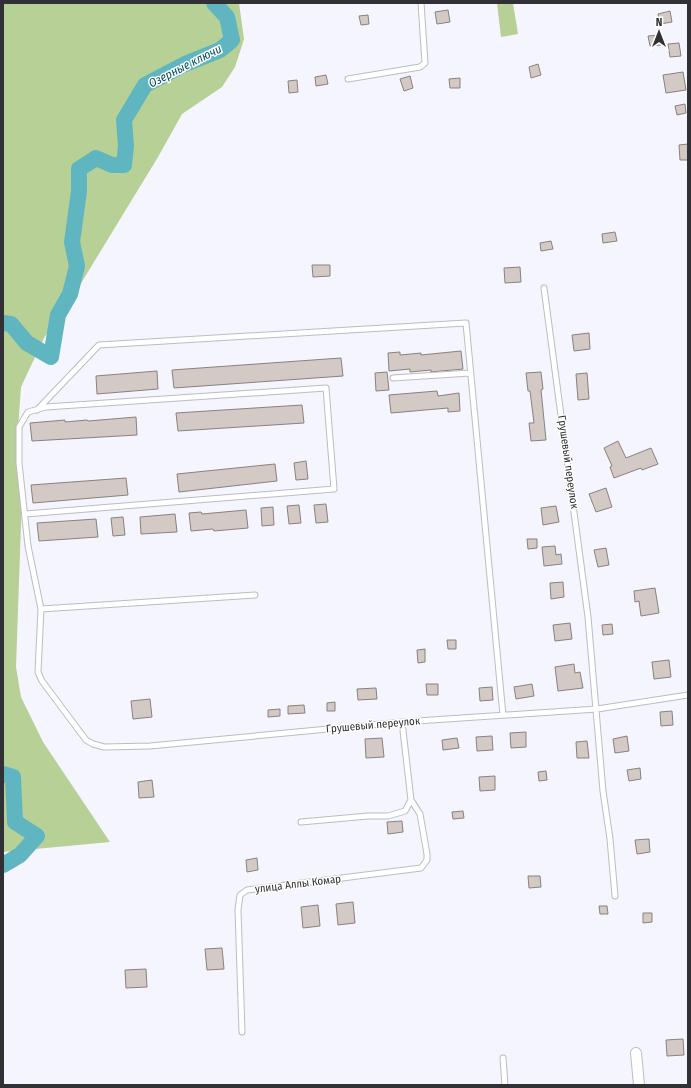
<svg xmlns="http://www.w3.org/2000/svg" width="691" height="1088" font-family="'Fira Sans Condensed',sans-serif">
<rect width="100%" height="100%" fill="#f4f5ff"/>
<!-- green -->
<path fill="#b7d095" d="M3 3H239L244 39 235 67 222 87 182 114 158 157 69 303 44 338 21 387 17 442 22 496 16 667 21 697 43 742 110 842 3 852Z
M497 3H513L518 34 501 37Z"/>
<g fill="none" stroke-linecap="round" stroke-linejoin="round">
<!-- river -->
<path stroke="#5fb5c0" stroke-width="16" d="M3 323 11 324 27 343 51 357 58 315 70 294 77 266 72 242 79 191V169L96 158 112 165H124L126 146 124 120 145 85 185 64 220 50 232 40 227 17 214 3
M3 774 13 777 15 822 37 836 20 855 3 865"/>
</g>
<!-- building -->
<path fill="#d4cac5" stroke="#89817d" d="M448 10 450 22 437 24 435 12Z
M670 11 672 22 660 24 658 14Z
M368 15 369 24 361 25 359 16Z
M660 35 661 45 650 46 648 36Z
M679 43 681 56 670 57 668 44Z
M538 64 541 75 531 78 529 67Z
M683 72 686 90 666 93 663 75Z
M326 75 328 84 316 86 315 77Z
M410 76 413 88 404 91 400 79Z
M460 78V88H450L449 79Z
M297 80 298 92 289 93 288 81Z
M685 104 686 113 677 115 675 106Z
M688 144V160H680L679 145Z
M615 232 617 241 603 243 602 234Z
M551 241 553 249 541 251 540 243Z
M312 265H330V276L313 277Z
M520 267 521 282 505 283 504 268Z
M589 333 590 349 574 351 572 335Z
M461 351 463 369 431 372V370L410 372V369L389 371 388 353 400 352V355L421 353V355Z
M341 358 343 376 174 388 172 370Z
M157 371 158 389 97 394 96 376Z
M387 372 389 390 376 391 375 373Z
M541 372 543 389 541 390 546 440 531 441 529 423H534L530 391H528L526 373Z
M587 373 589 399 578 400 576 374Z
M437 391 438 396 459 393 460 411 448 412V408L391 413 389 395Z
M302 405 304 423 178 431 176 413Z
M136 417 137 435 32 441 30 423 65 420V422L87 420 88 421Z
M618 441 626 458 651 448 658 464 642 470 641 468 614 478 610 467 612 466 604 448Z
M306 461 308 479 296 480 294 463Z
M275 464 277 481 179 492 177 474Z
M126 478 128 495 33 503 31 485Z
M606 488 612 507 596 512 589 494Z
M326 504 328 522 316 523 314 505Z
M299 505 301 523 289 524 287 506Z
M556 506 559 522 543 525 541 508Z
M273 507 274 525 262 526 261 508Z
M246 510 248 528 214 531 213 529 191 531 189 513 201 512 202 514Z
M175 514 177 532 141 534 140 517Z
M123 517 125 535 113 536 111 518Z
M96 519 98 537 39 541 37 523Z
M527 539H537V548L528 549Z
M555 546 556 555 561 554 562 564 544 566 542 547Z
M606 548 609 565 598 567 594 550Z
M563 582 564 597 551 599 550 583Z
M655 588 659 613 641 616 639 601 635 602 634 591Z
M570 623 572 639 555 641 553 625Z
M612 624 613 634 603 635 602 625Z
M447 640H456V649H448Z
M425 649V662L418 663 417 650Z
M669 660 671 677 654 679 652 662Z
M574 664 575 673 580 672 583 688 558 691 555 667Z
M426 684H438V695H427Z
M532 684 534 696 516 699 514 687Z
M492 687 493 700 480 701 479 688Z
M376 688 377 699 358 700 357 689Z
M150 699 152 717 133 719 131 701Z
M335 702V711H327V703Z
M304 705 305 713 288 714V706Z
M280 709V716L268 717V710Z
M672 711 673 725 661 726 660 712Z
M526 732V747L511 748 510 733Z
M492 736 493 750 477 751 476 737Z
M627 736 629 751 615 753 613 739Z
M382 738 384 757 366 758 365 739Z
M457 738 459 748 443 750 442 740Z
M587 741 589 758H577L576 742Z
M640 768 641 779 629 781 627 770Z
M546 771 547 780 539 781 538 772Z
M495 776V790L480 791 479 777Z
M152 780 154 797 139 798 138 782Z
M463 811 464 818 453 819 452 812Z
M402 821 403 832 388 834 387 822Z
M649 839 650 852 637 854 635 840Z
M257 858 258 870 247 872 246 860Z
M528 876H540L541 887 529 888Z
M353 902 355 923 338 925 336 904Z
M318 905 320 926 303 928 301 907Z
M599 906H607L608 914H600Z
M643 913H652V922L643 923Z
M222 948 224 969 207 970 205 949Z
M146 969 147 987 126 988 125 970Z
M683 1039 684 1055 667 1056 666 1040Z"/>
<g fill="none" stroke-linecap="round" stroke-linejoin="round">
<!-- lane casing -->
<g stroke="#bbbcc5" stroke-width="7">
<path id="lane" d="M348 79 420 67 425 63 421 3
M544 288 588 617 603 791 610 839 615 896
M393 378 470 373
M37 410 99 345 466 323 503 715
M25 514 334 489 326 388 46 407 28 412 19 427V463L28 546 41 609 38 672 42 681 86 740 93 744 104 747 150 746 402 722 597 709 688 695
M41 609 255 595
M301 822 368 816H388L405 811 411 800 402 722
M242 1032 238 910 240 895 247 890 421 868 427 860V854L420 814 411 800
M503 1058 505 1085"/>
</g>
<!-- street casing -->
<g stroke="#bbbcc5" stroke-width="12">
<path id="street" d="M636 1053 639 1085"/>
</g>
<!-- lane -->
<use href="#lane" stroke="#fff" stroke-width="5"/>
<!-- street -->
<use href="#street" stroke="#fff" stroke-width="10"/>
</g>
<g text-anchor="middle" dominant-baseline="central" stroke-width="3" stroke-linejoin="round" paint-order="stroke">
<!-- street labels -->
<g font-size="11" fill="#313135" stroke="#fff">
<text transform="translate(568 462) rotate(82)">Грушевый переулок</text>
<text transform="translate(373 725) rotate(-5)">Грушевый переулок</text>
<text transform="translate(298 884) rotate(-7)">улица Аллы Комар</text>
</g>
<!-- water labels -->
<g font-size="12" font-style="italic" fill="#00525b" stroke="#fff">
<text transform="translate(185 66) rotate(-27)">Озерные ключи</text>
</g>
</g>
<!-- border -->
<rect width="691" height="1088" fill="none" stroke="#313135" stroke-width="8"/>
<!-- north arrow -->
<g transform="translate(659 32)" stroke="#ffffff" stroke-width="3" paint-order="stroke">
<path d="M0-3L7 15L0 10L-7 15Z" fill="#313135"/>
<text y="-6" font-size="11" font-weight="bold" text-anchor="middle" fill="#313135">N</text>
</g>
</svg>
